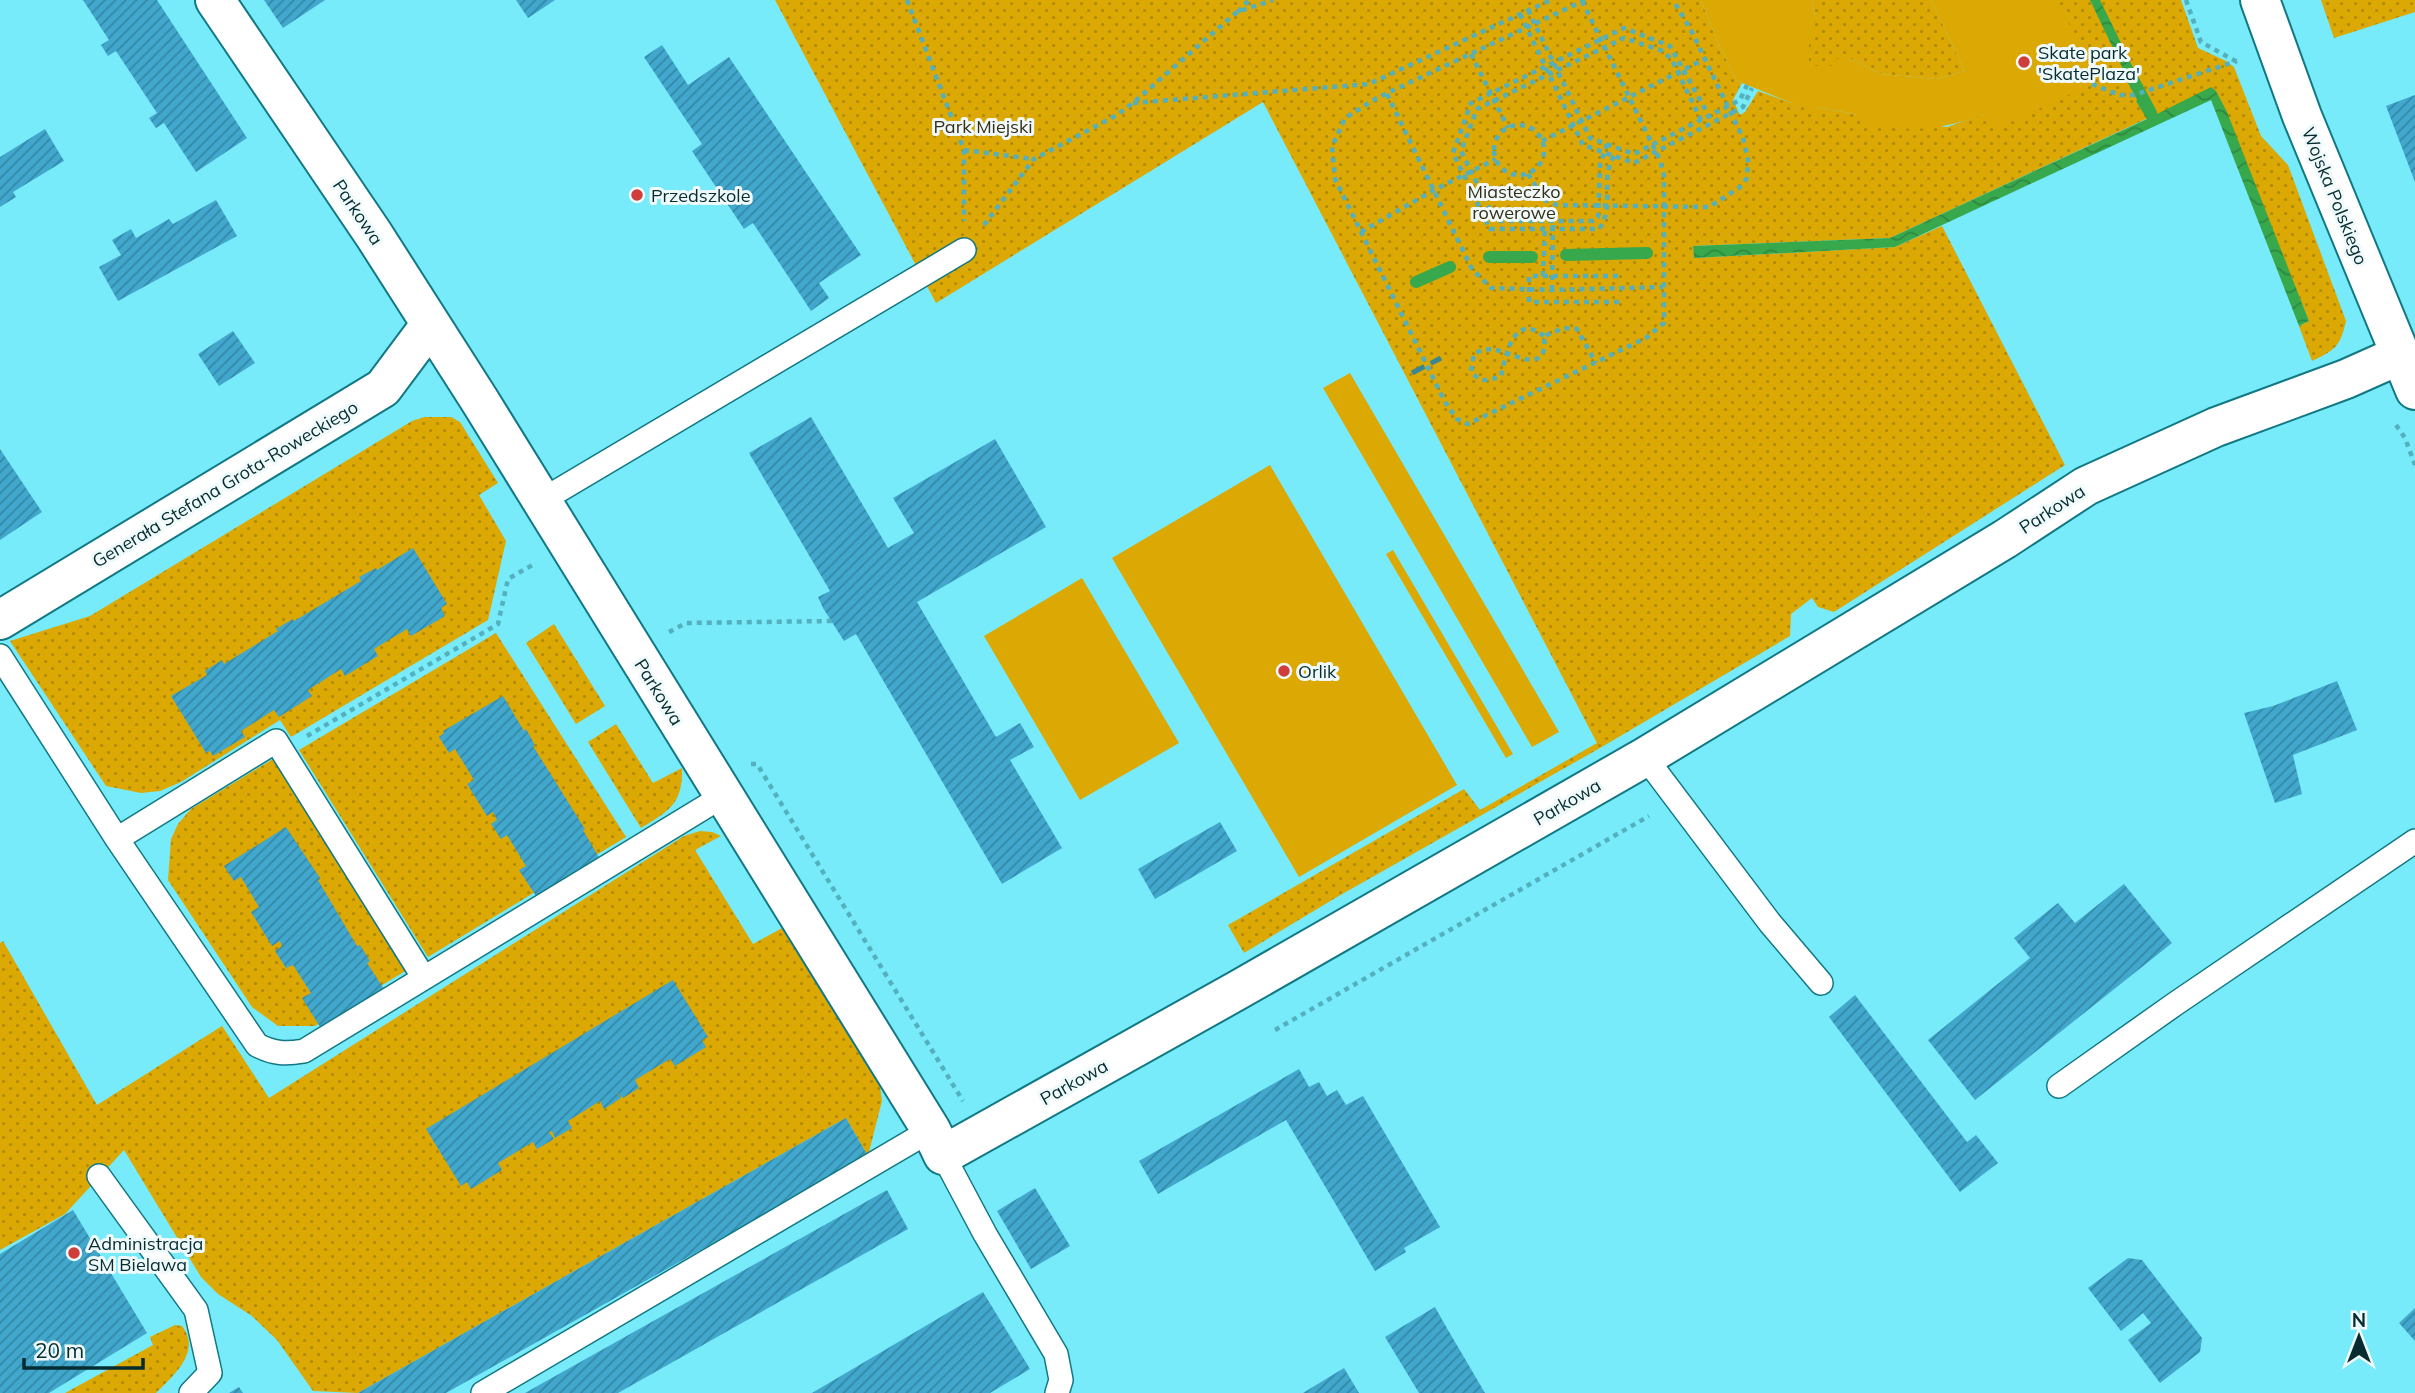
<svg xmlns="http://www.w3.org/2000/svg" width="2415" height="1393" font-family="Mulish,sans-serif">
<defs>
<pattern id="green-dots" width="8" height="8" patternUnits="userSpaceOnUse" patternTransform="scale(1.75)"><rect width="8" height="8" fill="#dca803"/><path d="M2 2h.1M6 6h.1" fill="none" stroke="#b08905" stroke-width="1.8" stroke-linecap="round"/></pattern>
<pattern id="water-waves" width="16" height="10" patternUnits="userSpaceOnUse" patternTransform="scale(1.75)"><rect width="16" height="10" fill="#38a84c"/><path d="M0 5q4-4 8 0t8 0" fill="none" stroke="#2d8940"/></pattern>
<pattern id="building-hatch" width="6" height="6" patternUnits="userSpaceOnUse" patternTransform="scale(1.75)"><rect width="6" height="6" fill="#41a7cc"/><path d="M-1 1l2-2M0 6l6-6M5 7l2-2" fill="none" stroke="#3488a6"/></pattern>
</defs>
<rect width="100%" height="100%" fill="#77ebfa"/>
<!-- green -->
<path fill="url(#green-dots)" d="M775 0H1701L1719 45 1737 81 1742 83 1733 100 1740 115 1745 112 1758 91 1817 112 1818 107 1858 115 1947 127 1987 113 2057 0H2181L2198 48 2226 61 2234 67 2261 136 2288 165 2346 321C2340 347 2335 350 2312 361L2299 326 2309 321 2216 91 2157 115 2147 96 2137 102 2148 118 1890 238 1693 246 1694 258 1895 247 1942 226 2065 465 1834 612 1818 607 1812 598 1791 614 1790 636 1600 748 1337 897 1244 953 1228 925 1464 789 1480 810 1597 743 1263 102 936 303Z
M1812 0H1931L1965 71 1936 79 1882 74 1849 58 1832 66H1808V41L1815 42V17Z
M2321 0H2415V12L2334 38Z
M424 417H451L460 422 498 483 479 495 506 541 488 620 291 737 280 720 181 782 160 791 141 793 106 786 10 641 90 616 412 421Z
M554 624 605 706 576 724 526 643Z
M496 633 626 837 428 957 299 750Z
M616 724 653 783 682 768C683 804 669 811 641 828L588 742Z
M273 759 407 970 315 1026H278L252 1007 168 880 171 839 178 824 191 809Z
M700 831 712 832 721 836 695 850 753 944 784 927 879 1078 882 1101 868 1156 846 1118 358 1393 313 1391 277 1340 252 1316 218 1294 201 1277 124 1150 65 1214 0 1250V943L3 941 97 1105 222 1026 269 1098 684 836Z
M175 1325 182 1326C202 1352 173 1376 156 1393H65L153 1345 150 1337Z"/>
<!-- pitch -->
<path fill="#dca803" d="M1701 0H1812L1815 17V42H1809V66H1832L1833 59 1849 58 1882 74 1936 79 1965 71 1931 0H2057L2095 76 2092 84 1996 129 1987 113C1946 130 1901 134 1859 121L1858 115 1818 107 1817 113 1737 81 1719 45Z
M1350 373 1559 732 1532 747 1323 388Z
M1270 465 1457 785 1299 877 1112 558Z
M1393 550 1513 754 1506 758 1386 554Z
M1082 578 1179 743 1080 800 984 636Z"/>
<!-- water -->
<path fill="url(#water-waves)" d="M2090 0H2100L2142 86 2133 90Z
M2211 87 2216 91 2227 112 2309 321 2299 326 2211 100 1895 247 1694 258 1693 246 1890 238 2147 119 2136 101 2147 96 2157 114Z"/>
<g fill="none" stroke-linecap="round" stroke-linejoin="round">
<!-- stream -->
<path stroke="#38a84c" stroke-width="12" d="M2130 74 2151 113
M1566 255 1647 253
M1489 257H1532
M1416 282 1450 267"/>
</g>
<!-- building -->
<path fill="url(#building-hatch)" d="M83 0H157L247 138 196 172 164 123 156 128 149 118 157 113 116 51 108 56 101 45 109 40Z
M264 0H325L283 28Z
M516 0H555L528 18Z
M662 45 688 85 729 57 861 255 819 283 829 298 811 311 753 223 744 229 692 151 702 144 644 57Z
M2415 95V182L2386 106Z
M45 129 64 161 13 192 16 197 0 207V157Z
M216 200 237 236 118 301 99 267 121 255 112 240 131 229 136 238 169 219 173 224Z
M233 331 255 363 219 386 198 354Z
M811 417 888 548 914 533 893 498 995 439 1046 527 917 602 996 737 1020 723 1034 747 1010 760 1062 848 1002 884 856 634 844 641 823 608 818 597 830 591 749 453Z
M0 449 42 512 0 540Z
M413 548 447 604 441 608 445 616 411 636 407 629 374 649 378 656 345 676 341 669 308 690 312 696 279 717 274 710 241 731 245 737 213 756 210 751 206 753 171 696 207 675 205 671 222 660 224 664 278 631 276 629 293 619 294 621 361 581 359 577 376 568 377 570Z
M2337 681 2357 730 2293 755 2302 794 2275 803 2244 713 2273 706Z
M503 696 524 731 526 729 535 745 533 746 585 829 583 830 604 866 538 899 519 870 526 866 507 835 501 839 491 824 497 820 493 812 487 816 467 784 474 780 455 749 449 753 439 737 444 733 443 731Z
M1220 822 1237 851 1155 899 1138 869Z
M286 827 320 878 318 880 357 946 360 945 370 961 367 963 388 995 322 1030 302 998 311 993 293 965 286 968 275 951 282 946 280 941 272 946 251 912 259 907 241 877 234 881 224 866Z
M2124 884 2172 943 1975 1100 1928 1040 2030 958 2014 938 2058 903 2075 923Z
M673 980 708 1037 702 1040 706 1047 675 1066 670 1059 635 1080 639 1088 623 1098 616 1092 621 1098 604 1109 600 1101 568 1121 572 1128 555 1138 552 1131 549 1132 554 1139 537 1149 533 1142 498 1163 502 1170 471 1189 467 1182 461 1186 426 1129Z
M1855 995 1967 1142 1976 1135 1998 1163 1960 1192 1829 1017Z
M1299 1069 1309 1087 1319 1082 1327 1096 1337 1090 1346 1105 1363 1096 1440 1227 1404 1248 1406 1252 1375 1271 1286 1120 1158 1194 1139 1161Z
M846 1118 868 1156 446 1393H358Z
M1035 1188 1070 1246 1031 1269 997 1211Z
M887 1190 908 1229 618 1393H525Z
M73 1210 147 1333 49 1393H0V1254Z
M2128 1258 2142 1260 2202 1338 2200 1352 2160 1383 2128 1340 2151 1323 2143 1313 2121 1331 2088 1288Z
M983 1292 1030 1369 990 1393H812Z
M1435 1307 1448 1330 1485 1393H1419L1399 1360 1385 1337Z
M2415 1308V1341L2399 1323Z
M1344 1368 1359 1393H1303Z
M239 1387 243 1393H229Z"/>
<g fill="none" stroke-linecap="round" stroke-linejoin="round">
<!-- lane casing -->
<g stroke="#127883" stroke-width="26">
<path id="lane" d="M541 501 964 250
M0 656 117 839 257 1045C274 1054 286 1054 304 1051L723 796
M1645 757 1770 923 1821 983
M117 839 276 741 424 978
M2059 1086 2175 1004 2415 841
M943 1155 985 1234 1056 1354 1061 1380 1057 1393
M99 1176 196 1310 210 1373 191 1393
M483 1393 931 1130"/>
</g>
<!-- street casing -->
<g stroke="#127883" stroke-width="42">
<path id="street" d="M215 0 374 235 480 401 931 1130 943 1155 1238 990 1645 757 2005 539 2086 486 2216 427 2346 379 2400 355
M0 620 383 388 430 325"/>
</g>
<!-- secondary casing -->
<g stroke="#127883" stroke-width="42">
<path id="secondary" d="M2260 0 2302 116 2415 390"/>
</g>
<!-- path -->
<path stroke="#53b0bc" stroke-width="4.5" stroke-dasharray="5 5" stroke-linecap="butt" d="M907 0 964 150V221
M2186 0 2201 42 2239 63
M1582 1 1660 160 1664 175V323L1646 338 1468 424 1457 419 1445 402 1335 179 1332 147 1345 118 1377 98 1585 0
M1528 10 1590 138 1634 154 1740 100 1747 85
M1238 12 1249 0
M1520 14 1583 145 1634 163 1743 107 1752 88
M1471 54 1508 128
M2092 84 2119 95H2134L2237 61
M1387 94 1472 269 1491 288 1552 290 1663 287
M1133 103 1369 84 1551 0
M1494 150a25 25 0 1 1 50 0a25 25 0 1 1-50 0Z
M1542 141 1705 59
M1607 144 1600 165 1598 217 1593 221H1496L1461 151 1477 109 1624 38 1663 51 1672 60 1701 120
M964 150 1033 159
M1614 156C1599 180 1616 206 1599 229H1490L1453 153 1471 103 1624 28 1670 46 1713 123
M1528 174 1545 200 1557 205 1709 207 1739 188 1747 178 1748 160 1743 138 1691 30 1673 0
M984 225 1034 159 1117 115 1133 103 1237 12 1273 0
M1361 232 1434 190 1496 159
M1543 276 1545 229
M1552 290 1553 221
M1619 302H1529V276H1620
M1544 336C1514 312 1506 354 1501 376 1488 381 1482 383 1471 372L1474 354C1481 350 1488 348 1496 350 1514 354 1549 376 1544 336L1564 328 1577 329 1596 363
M2396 425 2405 438 2415 465
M669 632 686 623 832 621
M307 736 498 624 508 579 536 563
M751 764H757L963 1101
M1275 1030 1649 816"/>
<!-- lane -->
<use href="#lane" stroke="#fff" stroke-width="23"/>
<!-- street -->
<use href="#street" stroke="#fff" stroke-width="38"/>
<!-- secondary -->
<use href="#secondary" stroke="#fff" stroke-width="38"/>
<!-- rail -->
<path stroke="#3b8791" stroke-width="5" stroke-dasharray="14 7" stroke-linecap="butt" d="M1412 373 1441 358"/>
</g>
<!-- markers -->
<g fill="#ce3f3b" stroke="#f0fafb" stroke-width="2.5">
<circle cx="2024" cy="62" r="7"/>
<circle cx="637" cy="195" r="7"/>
<circle cx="1284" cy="671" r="7"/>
<circle cx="74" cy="1253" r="7"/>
</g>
<g text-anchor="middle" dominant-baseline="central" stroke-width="6" stroke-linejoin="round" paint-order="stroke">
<!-- poi labels -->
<g font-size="18" fill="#042c31" stroke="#f0fafb" text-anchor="start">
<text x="2038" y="52">Skate park<tspan x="2038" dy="21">'SkatePlaza'</tspan></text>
<text x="651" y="195">Przedszkole</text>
<text x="1298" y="671">Orlik</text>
<text x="88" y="1243">Administracja<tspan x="88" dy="21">SM Bielawa</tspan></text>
</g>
<!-- park labels -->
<g font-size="18" fill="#372d16" stroke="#f0fafb">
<text x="983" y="126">Park Miejski</text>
<text x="1514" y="191">Miasteczko<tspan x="1514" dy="21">rowerowe</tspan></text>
</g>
<!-- street labels -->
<g font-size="18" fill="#042c31" stroke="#f0fafb">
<text transform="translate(2335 196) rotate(68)">Wojska Polskiego</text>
<text transform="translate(358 212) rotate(56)">Parkowa</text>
<text transform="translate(225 484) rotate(-31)">Generała Stefana Grota-Roweckiego</text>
<text transform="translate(2052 509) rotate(-33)">Parkowa</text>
<text transform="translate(659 692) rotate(58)">Parkowa</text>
<text transform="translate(1567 802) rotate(-30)">Parkowa</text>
<text transform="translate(1074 1082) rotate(-29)">Parkowa</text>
</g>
</g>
<!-- north arrow -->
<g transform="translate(2359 1337)" stroke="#f0fafb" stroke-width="5" paint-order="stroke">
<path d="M0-5L12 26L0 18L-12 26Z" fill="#042c31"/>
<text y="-10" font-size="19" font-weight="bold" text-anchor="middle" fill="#042c31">N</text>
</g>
<!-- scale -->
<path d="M24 1358v10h119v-10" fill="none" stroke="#042c31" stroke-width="3.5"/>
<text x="35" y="1358" font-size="21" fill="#042c31" stroke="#f0fafb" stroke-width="5" paint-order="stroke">20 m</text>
</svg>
